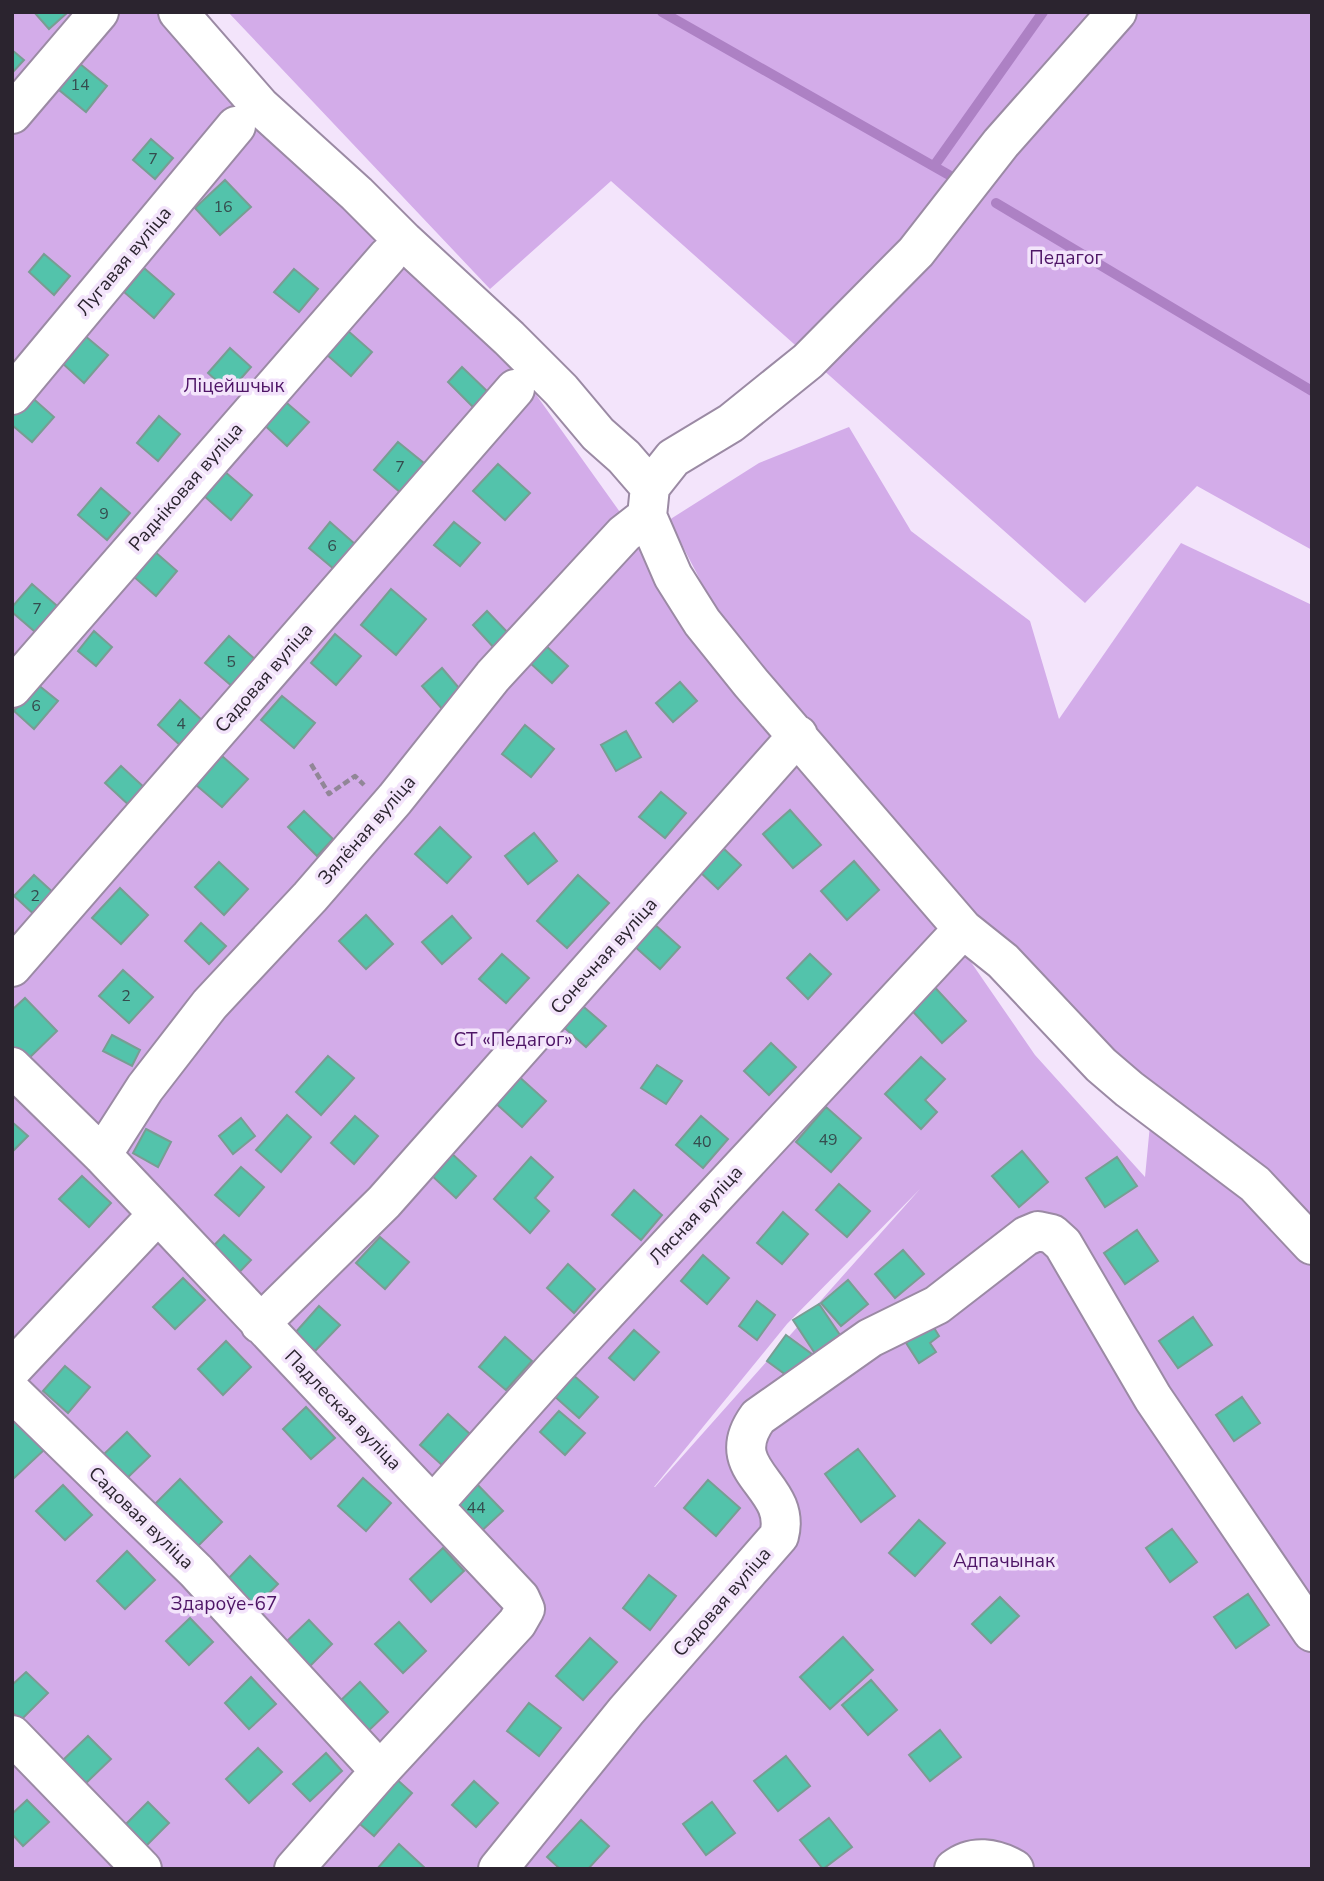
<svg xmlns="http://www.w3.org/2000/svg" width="1324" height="1881" font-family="'Nunito Sans',sans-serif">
<rect width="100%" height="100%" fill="#f3e4fb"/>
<!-- green -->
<path fill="#d3ace9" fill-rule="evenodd" d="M12 12H200L530 387 12 975Z
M228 12H1312V550L1197 486 1085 603 611 181 490 289Z
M532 389 785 743 669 520 759 463 849 427 911 531 1030 621 1059 719 1181 543 1312 605V1869H12V980ZM646 565 789 749 1152 1104 1145 1177 1035 1055 964 952 783 753ZM920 1189 655 1487H654L787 1324Z"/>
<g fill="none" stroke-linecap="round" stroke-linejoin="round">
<!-- stream -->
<path stroke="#ad81c4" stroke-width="10" d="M662 12 949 175
M934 166 1043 12
M996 203 1312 391"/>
</g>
<!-- building -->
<path fill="#53c3ab" stroke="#789d93" stroke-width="2" d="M34 12H68L49 29Z
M12 50 24 60 12 73Z
M74 59 107 86 86 112 53 85Z
M151 139 173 158 155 179 133 160Z
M225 180 251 207 220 235 195 208Z
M44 254 70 276 54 295 29 272Z
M144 268 174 294 154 318 124 292Z
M294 269 318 289 299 312 274 292Z
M347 330 372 352 351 376 326 354Z
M84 335 108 355 84 383 61 362Z
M230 348 251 367 229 392 208 373Z
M462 367 488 392 473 407 448 382Z
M28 394 54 417 32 442 12 425V412Z
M281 398 309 422 287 446 260 421Z
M159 416 180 434 158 461 137 443Z
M398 442 425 464 401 493 374 470Z
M498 464 530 493 505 520 473 491Z
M224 471 252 495 231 520 203 495Z
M101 488 130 513 107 540 78 515Z
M330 522 355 544 334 569 309 548Z
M454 522 480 543 460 566 434 545Z
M154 551 177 571 156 596 133 576Z
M32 584 63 611 41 637 12 612V607Z
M391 589 426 619 396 655 361 625Z
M487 611 511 636 496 650 473 625Z
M94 631 112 647 96 666 78 651Z
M335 634 361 656 336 685 311 663Z
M229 636 257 661 233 687 205 663Z
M545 645 568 666 552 683 529 662Z
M442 668 464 694 444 711 422 686Z
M680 682 697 701 673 722 656 703Z
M37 684 58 701 34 729 14 711Z
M282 696 315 723 294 748 261 720Z
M180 700 204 722 182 747 158 725Z
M525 725 554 749 531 777 502 754Z
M626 731 641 757 616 771 601 745Z
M222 756 248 779 222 807 196 785Z
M121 766 147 790 131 807 105 783Z
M661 792 686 813 665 838 639 817Z
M790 810 821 845 793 868 763 834Z
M304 811 333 839 317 856 288 827Z
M440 827 471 857 447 883 415 854Z
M534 833 557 861 528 884 505 856Z
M722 847 741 865 718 889 700 872Z
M854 861 879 890 847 920 821 891Z
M219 862 248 889 224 915 195 887Z
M34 875 57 896 37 917 14 896Z
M578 875 609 903 567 948 537 921Z
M120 888 148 915 121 944 92 918Z
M366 915 393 944 366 969 339 941Z
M452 916 471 938 442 964 422 942Z
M201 923 226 946 209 964 185 941Z
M653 923 680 947 660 969 633 945Z
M502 954 529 978 506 1003 479 979Z
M810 954 831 974 808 999 787 978Z
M123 970 153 997 129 1023 99 996Z
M929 981 966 1021 942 1043 905 1003Z
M25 998 57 1031 26 1061 12 1047V1010Z
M578 1002 606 1026 586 1047 559 1023Z
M112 1035 140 1050 132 1066 103 1051Z
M771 1043 796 1067 769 1095 744 1071Z
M328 1056 354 1078 321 1115 296 1092Z
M921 1057 945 1079 925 1100 937 1112 921 1129 885 1094Z
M657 1065 682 1081 666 1104 641 1088Z
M515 1073 546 1101 522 1127 492 1100Z
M826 1107 861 1138 831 1172 796 1142Z
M287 1115 311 1137 281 1172 256 1150Z
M355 1116 378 1136 354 1164 331 1143Z
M701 1116 728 1139 703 1168 676 1145Z
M241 1118 255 1136 233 1154 219 1136Z
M12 1122 28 1136 12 1152Z
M146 1129 171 1142 158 1167 133 1153Z
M449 1151 476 1176 456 1198 429 1173Z
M1022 1151 1048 1182 1019 1207 992 1176Z
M531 1157 553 1177 535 1198 549 1211 530 1233 494 1199Z
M1117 1157 1137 1186 1105 1207 1086 1178Z
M241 1167 264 1187 239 1216 215 1195Z
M82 1176 111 1203 89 1227 59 1199Z
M839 1184 870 1211 847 1237 816 1210Z
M634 1190 662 1215 641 1240 612 1215Z
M783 1212 808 1234 782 1264 757 1243Z
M1137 1230 1158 1261 1125 1284 1104 1253Z
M224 1235 251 1260 229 1283 202 1258Z
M380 1237 409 1262 385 1289 356 1263Z
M903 1250 924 1274 895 1298 875 1274Z
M703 1255 729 1278 707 1304 681 1281Z
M568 1264 595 1289 574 1313 547 1288Z
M183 1278 205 1300 175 1329 153 1307Z
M848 1280 868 1304 841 1326 821 1303Z
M757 1301 775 1315 757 1340 739 1326Z
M819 1304 842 1338 816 1355 793 1320Z
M319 1306 340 1325 315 1351 295 1333Z
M1193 1317 1212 1345 1178 1368 1159 1341Z
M928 1318 939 1336 930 1343 936 1352 919 1363 901 1335Z
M634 1330 659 1352 634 1380 609 1358Z
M786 1335 816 1357 797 1383 767 1361Z
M505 1337 532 1361 506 1390 479 1367Z
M226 1341 251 1367 223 1395 198 1369Z
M65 1366 90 1387 68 1413 43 1391Z
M571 1373 598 1397 579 1418 553 1395Z
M1242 1397 1260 1423 1234 1441 1216 1415Z
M306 1407 335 1438 311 1459 283 1429Z
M559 1411 585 1433 565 1455 540 1432Z
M448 1414 470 1434 442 1465 420 1445Z
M16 1419 45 1449 12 1480V1422Z
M127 1432 150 1456 125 1480 102 1456Z
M858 1449 895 1496 861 1522 825 1474Z
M363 1478 391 1503 366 1531 338 1506Z
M180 1479 222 1522 194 1550 152 1507Z
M708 1480 740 1508 716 1536 684 1508Z
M474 1481 503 1511 476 1536 448 1505Z
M63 1485 92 1515 65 1540 36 1511Z
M919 1520 945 1543 915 1576 889 1553Z
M1172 1529 1197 1562 1170 1582 1146 1548Z
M443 1548 464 1571 431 1602 410 1579Z
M127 1551 155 1580 125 1609 97 1581Z
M250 1556 278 1584 252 1610 225 1582Z
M649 1575 676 1596 650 1630 623 1608Z
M1248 1594 1269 1625 1236 1648 1214 1617Z
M1000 1597 1019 1616 991 1643 972 1624Z
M190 1618 213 1642 189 1665 166 1641Z
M309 1620 332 1644 310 1666 286 1642Z
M399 1622 426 1651 403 1673 375 1644Z
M843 1637 873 1670 830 1709 800 1677Z
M590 1638 617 1662 583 1700 556 1676Z
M26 1672 48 1693 21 1720 12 1712V1685Z
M251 1677 276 1704 249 1729 225 1703Z
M871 1680 897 1710 868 1735 842 1705Z
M360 1682 388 1712 365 1734 337 1704Z
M529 1703 561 1728 539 1756 507 1731Z
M940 1730 961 1757 930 1781 909 1755Z
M88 1736 111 1759 85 1784 62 1761Z
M258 1748 282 1772 249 1803 226 1779Z
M326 1753 342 1771 310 1801 293 1784Z
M786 1756 810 1786 778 1811 754 1781Z
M393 1776 412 1793 374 1836 354 1819Z
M474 1781 498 1803 476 1827 452 1805Z
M27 1800 49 1822 23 1846 12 1834V1814Z
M148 1802 169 1823 139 1853 118 1832Z
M712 1802 735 1833 706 1855 683 1824Z
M829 1818 852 1847 823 1869 800 1840Z
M581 1820 609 1846 588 1869H560L547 1857Z
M399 1844 426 1869H377Z"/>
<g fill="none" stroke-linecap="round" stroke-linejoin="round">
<!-- minor casing -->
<g stroke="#9b8aa4" stroke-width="42">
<path id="minor" d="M178 12 260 106 357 194 404 241 509 338 561 390 598 434 624 457 650 487
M1117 12 1001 143 916 252 808 361 731 423 673 458 650 487 647 516 673 576 702 622 751 683 963 929 1003 961 1101 1065 1129 1089 1255 1184 1312 1245
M12 114 99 12
M12 395 236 126
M12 688 388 256
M12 967 515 389
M12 1067 102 1155 158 1214 12 1369
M102 1155 145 1088 210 1004 310 897 395 799 493 676 624 534 647 516
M158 1214 520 1598 525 1609 517 1623 380 1771 294 1869
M260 1324 384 1202 798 735
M12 1392 196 1571 380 1771
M433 1505 554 1369 963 929
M12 1735 142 1869
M498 1869 626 1711 779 1536C793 1484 718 1472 758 1417L870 1338 937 1305 1026 1236 1038 1231 1052 1234 1063 1244 1153 1398 1312 1632
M954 1869C973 1854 995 1858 1014 1869"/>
</g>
<!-- path -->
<path stroke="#918697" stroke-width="4.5" stroke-dasharray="7 3.5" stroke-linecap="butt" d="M311 764 329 794 355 776 364 785"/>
<!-- minor -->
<use href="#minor" stroke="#fff" stroke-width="38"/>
</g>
<g text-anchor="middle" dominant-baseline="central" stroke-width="7" stroke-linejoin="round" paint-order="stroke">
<!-- number labels -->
<g font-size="16" fill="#354c4e">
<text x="80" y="85">14</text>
<text x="153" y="159">7</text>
<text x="223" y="207">16</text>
<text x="400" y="467">7</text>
<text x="104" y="514">9</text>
<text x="332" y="546">6</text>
<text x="37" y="609">7</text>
<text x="231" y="662">5</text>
<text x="36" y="706">6</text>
<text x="181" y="724">4</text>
<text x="35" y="896">2</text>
<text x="126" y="996">2</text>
<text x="828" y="1140">49</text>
<text x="702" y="1142">40</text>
<text x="476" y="1508">44</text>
</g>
<!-- park labels -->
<g font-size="19" fill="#4e1566" stroke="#f3e4fb">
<text x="1066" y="258">Педагог</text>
<text x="234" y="386">Ліцейшчык</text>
<text x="513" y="1040">СТ «Педагог»</text>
<text x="1004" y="1561">Адпачынак</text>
<text x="224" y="1604">Здароўе-67</text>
</g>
<!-- street labels -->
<g font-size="19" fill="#2b242f" stroke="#f3e4fb">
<text transform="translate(124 261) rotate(-50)">Лугавая вуліца</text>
<text transform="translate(186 487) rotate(-49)">Радніковая вуліца</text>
<text transform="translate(264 678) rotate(-49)">Садовая вуліца</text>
<text transform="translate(367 830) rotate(-49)">Зялёная вуліца</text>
<text transform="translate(604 956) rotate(-48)">Сонечная вуліца</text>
<text transform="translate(696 1215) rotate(-47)">Лясная вуліца</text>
<text transform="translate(343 1410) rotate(46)">Падлеская вуліца</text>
<text transform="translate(141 1518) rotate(44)">Садовая вуліца</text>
<text transform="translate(722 1602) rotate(-49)">Садовая вуліца</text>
</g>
</g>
<!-- border -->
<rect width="1324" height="1881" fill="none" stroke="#2b242f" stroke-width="28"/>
</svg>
